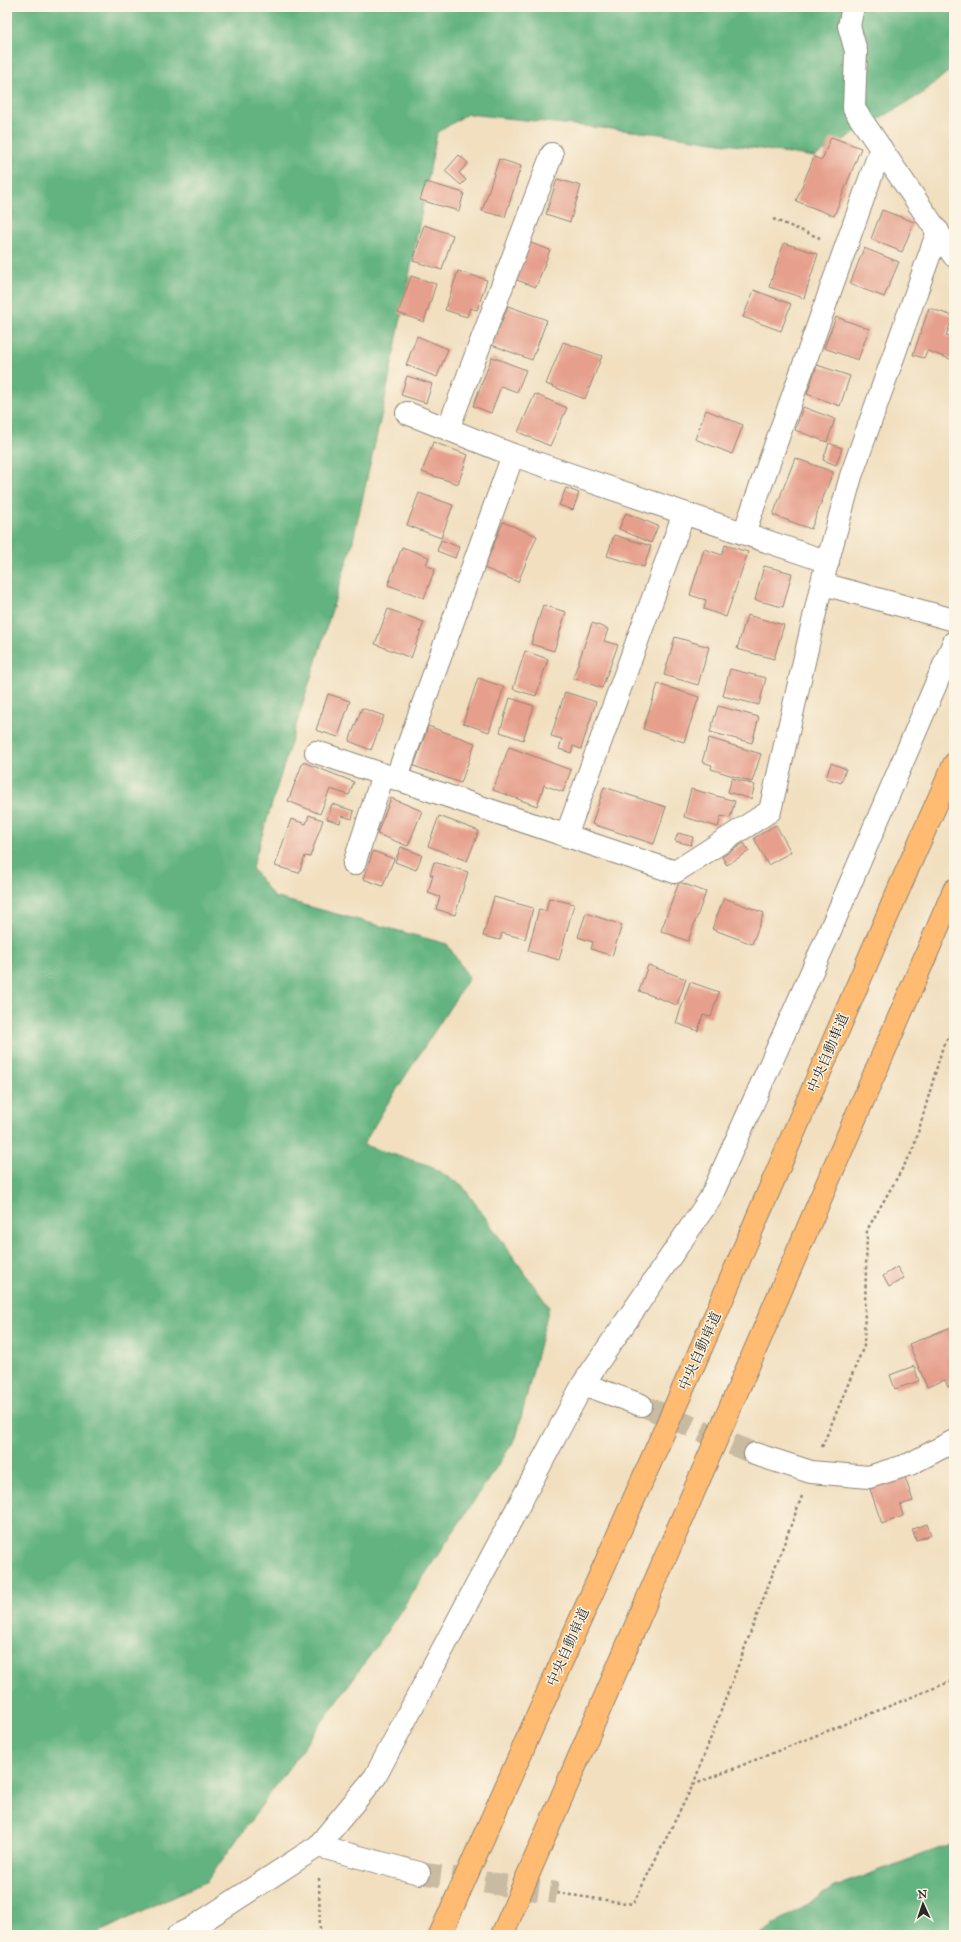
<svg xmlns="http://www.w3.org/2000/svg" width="961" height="1942" font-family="'IM FELL Great Primer','Noto Serif JP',serif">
<rect width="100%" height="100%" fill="#fcf5e5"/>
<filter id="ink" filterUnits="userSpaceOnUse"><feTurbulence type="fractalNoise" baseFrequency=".025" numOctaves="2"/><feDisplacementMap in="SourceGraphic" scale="8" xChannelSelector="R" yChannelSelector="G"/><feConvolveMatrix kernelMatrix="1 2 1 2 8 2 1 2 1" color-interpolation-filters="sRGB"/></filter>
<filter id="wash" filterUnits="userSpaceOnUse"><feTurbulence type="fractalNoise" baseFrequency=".012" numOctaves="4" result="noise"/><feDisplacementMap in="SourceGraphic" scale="16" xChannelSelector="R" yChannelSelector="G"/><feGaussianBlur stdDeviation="0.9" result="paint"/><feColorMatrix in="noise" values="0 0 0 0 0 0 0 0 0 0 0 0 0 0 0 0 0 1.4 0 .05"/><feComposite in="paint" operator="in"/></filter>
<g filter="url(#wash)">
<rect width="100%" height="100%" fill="#f1dfc0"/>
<!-- forest -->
<path fill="#62b37f" stroke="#466f55" d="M7 7H954V67L920 95 814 157 660 134 467 114 437 133 385 399 352 545 252 868 274 897 447 944 469 978 386 1106 363 1145 428 1165 462 1185 549 1307 516 1438 381 1640 207 1881 93 1935H7Z
M954 1843V1935H759L834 1887Z"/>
<g id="blocks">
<!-- building -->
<path fill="#e69f8c" d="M831 137 861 148 834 216 796 201 814 157 822 160Z
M459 155 468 163 459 173 466 180 461 185 445 171Z
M499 159 521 166 505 217 482 211Z
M557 179 581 186 570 222 546 214Z
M426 182 464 193 459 211 420 200Z
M882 210 914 222 902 252 871 239Z
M424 225 453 235 442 270 413 261Z
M528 242 550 250 536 287 514 279Z
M784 243 818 254 804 298 769 287Z
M864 248 899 262 884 297 850 284Z
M458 271 487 280 477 310 470 308 467 317 445 310Z
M411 276 436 284 424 322 398 313Z
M754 290 791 304 781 331 743 317Z
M508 306 547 320 532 360 492 345Z
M929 308 953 316 946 336 954 338 953 360 927 351 924 358 913 355Z
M836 317 869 329 858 360 824 348Z
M417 336 448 349 437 377 406 365Z
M563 342 602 356 585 399 546 384Z
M492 357 526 370 517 392 501 386 491 413 473 406Z
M817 365 850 376 840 406 807 394Z
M407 376 432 384 426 403 401 395Z
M535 394 567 408 550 446 518 432Z
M803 407 835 419 827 442 795 430Z
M706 410 743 425 732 454 695 439Z
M433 442 468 455 458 484 422 472Z
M829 443 842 448 836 465 823 460Z
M795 458 833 472 811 529 773 515Z
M566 488 579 493 573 510 559 505Z
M419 493 453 505 441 538 407 525Z
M626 513 658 526 651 543 619 529Z
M503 522 537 536 518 582 484 568Z
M614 535 651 546 644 567 607 556Z
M441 540 459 547 455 558 437 551Z
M725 545 748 552 726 617 704 609 706 600 690 595 704 549 722 555Z
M402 547 429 557 426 565 435 569 424 598 388 585Z
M764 566 792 573 783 607 755 600Z
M543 605 566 612 554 651 531 644Z
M388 609 424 622 411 658 375 644Z
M747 615 784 625 774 659 737 649Z
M592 623 608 629 604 641 618 645 602 688 573 678Z
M675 637 709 647 698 685 664 675Z
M525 651 548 659 536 696 513 689Z
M730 669 766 678 759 705 723 696Z
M478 678 504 687 489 732 463 723Z
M658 684 699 697 684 742 643 729Z
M565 692 596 702 581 749 573 746 571 753 559 749 562 739 551 736Z
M328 694 350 701 338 737 316 730Z
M510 698 534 706 523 740 500 732Z
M718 706 759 717 752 743 710 732Z
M362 708 384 716 371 750 349 741Z
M428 726 475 743 461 783 414 766Z
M709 738 761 754 752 782 711 769 712 765 702 762Z
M509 747 571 770 563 792 544 785 537 806 493 790Z
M303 762 354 782 349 795 330 789 320 814 288 801Z
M831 763 846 769 841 783 826 778Z
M732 778 755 785 751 799 728 792Z
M604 787 666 807 654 844 592 824Z
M691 789 735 801 730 818 721 816 718 827 684 817Z
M391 798 422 811 408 846 377 834Z
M332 804 354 811 352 819 342 816 340 823 327 819Z
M309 815 323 820 310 857 305 856 299 873 275 866 291 819 306 824Z
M439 816 479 831 467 861 428 846Z
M776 825 791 852 768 865 754 838Z
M678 833 693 837 691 845 675 841Z
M744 843 749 851 727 865 722 857Z
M401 847 422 855 416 870 395 862Z
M373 851 394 859 383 886 363 879Z
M434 862 468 872 455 915 436 909 440 897 428 893 433 875H430Z
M679 882 706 892 688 941 661 931Z
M494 897 533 908 525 939 502 933 500 940 483 936Z
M549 898 574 904 559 960 528 951 539 909 546 911Z
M724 898 764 913 752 944 712 929Z
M586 913 622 925 612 956 591 949 593 942 578 937Z
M648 965 686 979 677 1005 639 991Z
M690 982 719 992 711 1017 703 1015 698 1031 676 1023Z
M897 1267 904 1278 889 1287 883 1276Z
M954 1326V1385L948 1387 945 1380 927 1387 909 1344Z
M914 1366 919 1381 895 1389 890 1375Z
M905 1477 913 1501 900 1505 903 1516 882 1524 870 1489Z
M927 1524 931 1535 916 1540 912 1529Z"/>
</g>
</g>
<g filter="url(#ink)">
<use href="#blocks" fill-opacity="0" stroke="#8e8576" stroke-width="1"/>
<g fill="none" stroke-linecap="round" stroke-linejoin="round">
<!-- minor-tunnel -->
<path stroke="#c9bba2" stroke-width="22" stroke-dasharray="22 11" stroke-linecap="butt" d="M641 1405 755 1454
M419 1873 557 1893"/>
<!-- minor casing -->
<g stroke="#8e8576" stroke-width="24">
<path id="minor" d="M853 7 849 26 856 51 854 109 954 256
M407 413 513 455 828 562
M448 429 552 154
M744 533 881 148
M823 584 954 620
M316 752 675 872 770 811 823 578 851 476 938 231
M396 779 513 455
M566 836 684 513
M354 864 383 775
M583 1384 641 1405
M755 1454 811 1472 869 1477 910 1464 954 1441
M318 1846 419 1873
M178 1935 192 1928 318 1846 375 1777 583 1384 710 1199 829 933 954 642"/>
</g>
<!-- highway casing -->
<g stroke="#8e8576" stroke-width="24">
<path id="highway" d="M440 1935 702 1346 904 877 954 764
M502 1935 954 890"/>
</g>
<!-- path -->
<path stroke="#8e8576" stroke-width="2.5" stroke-dasharray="3 3" stroke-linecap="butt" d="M773 219 820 238
M822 1447 864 1346 867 1230 913 1150 943 1046 954 1027
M693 1785 954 1680
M319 1878 320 1935
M557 1893 633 1904 693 1785 802 1496"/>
<!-- minor -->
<use href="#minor" stroke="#fff" stroke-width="22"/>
<!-- highway -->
<use href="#highway" stroke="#ffbb71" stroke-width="22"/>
</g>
</g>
<g text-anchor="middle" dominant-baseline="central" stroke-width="3" stroke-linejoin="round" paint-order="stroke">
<!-- street labels -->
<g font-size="14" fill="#2b2b2b" stroke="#fcf5e5">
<text transform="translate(828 1053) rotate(-67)">中央自動車道</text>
<text transform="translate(700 1351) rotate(-66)">中央自動車道</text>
<text transform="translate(568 1647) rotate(-66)">中央自動車道</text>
</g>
</g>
<!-- margin -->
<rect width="961" height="1942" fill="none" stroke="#fcf5e5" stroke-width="24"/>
<!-- north arrow -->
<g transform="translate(923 1904) rotate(357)" stroke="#fcf5e5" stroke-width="3" paint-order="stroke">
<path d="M0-3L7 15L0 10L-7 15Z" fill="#2b2b2b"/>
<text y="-6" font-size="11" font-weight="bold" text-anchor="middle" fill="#2b2b2b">N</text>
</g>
</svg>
